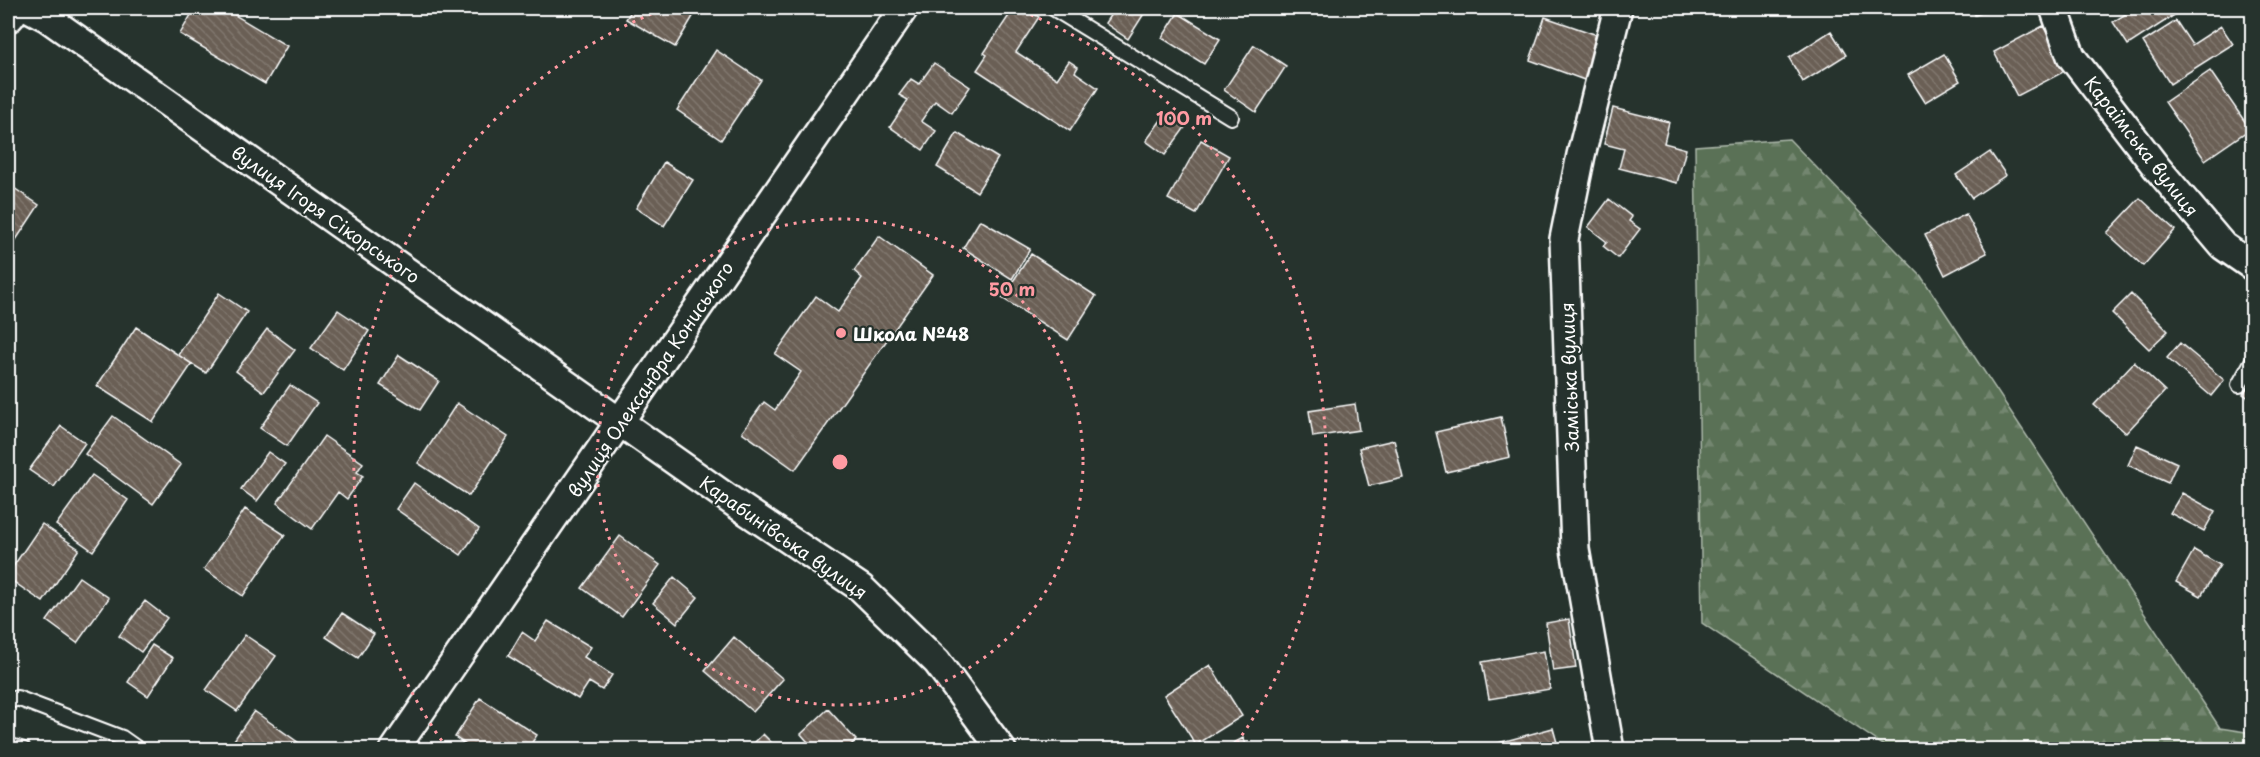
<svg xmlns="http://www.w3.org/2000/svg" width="2260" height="757" font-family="'Playpen Sans',sans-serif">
<defs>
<pattern id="forest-firs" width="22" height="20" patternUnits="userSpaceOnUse" patternTransform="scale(1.5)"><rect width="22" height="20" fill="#5a7156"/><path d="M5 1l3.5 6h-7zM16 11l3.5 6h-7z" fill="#73866f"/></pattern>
<pattern id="building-back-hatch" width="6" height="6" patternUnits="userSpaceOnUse" patternTransform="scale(1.5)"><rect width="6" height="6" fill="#6a5f55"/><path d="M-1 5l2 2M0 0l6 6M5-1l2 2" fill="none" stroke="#80776e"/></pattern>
</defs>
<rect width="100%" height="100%" fill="#26332d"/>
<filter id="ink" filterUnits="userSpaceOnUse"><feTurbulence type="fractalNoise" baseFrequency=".0167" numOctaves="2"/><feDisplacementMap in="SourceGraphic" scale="12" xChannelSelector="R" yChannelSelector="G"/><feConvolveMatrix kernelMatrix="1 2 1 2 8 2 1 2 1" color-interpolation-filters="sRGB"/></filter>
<g filter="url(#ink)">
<!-- forest -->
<path fill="url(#forest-firs)" stroke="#acb8aa" stroke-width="1.5" d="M1789 139 1921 276 2220 728 2252 733V749H1889L1702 623 1695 146Z"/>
<!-- building -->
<path fill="url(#building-back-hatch)" stroke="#fff" stroke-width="1.5" d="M195 8H223L287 46 265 84 180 34Z
M633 8H698L675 47 626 19Z
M1014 8H1025L1039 17 1016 52 1057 79 1069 61 1078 67 1075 72 1098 88 1070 131 977 70 987 55 984 53Z
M1115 8H1144L1147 9 1128 39 1105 23Z
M1973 8H2000L1975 15Z
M2135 8H2173L2176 14 2128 45 2113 22Z
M1178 13 1220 39 1204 64 1162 38Z
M1545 17 1603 37 1587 81 1530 60Z
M2176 21 2192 45 2221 26 2233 44 2170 84 2143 42Z
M2043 26 2067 70 2017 96 1994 52Z
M1831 31 1846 55 1803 82 1789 58Z
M1254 45 1286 66 1256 112 1224 90Z
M716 50 761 80 721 140 677 110Z
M1944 54 1960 81 1925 102 1908 75Z
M934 63 970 87 952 113 935 101 921 121 936 131 923 150 890 127 908 100 899 95 911 79 919 84Z
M2210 71 2250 129 2205 160 2165 102Z
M1613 108 1669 122 1664 143 1686 149 1677 183 1619 168 1624 149 1604 144Z
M1166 113 1186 126 1165 155 1146 141Z
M957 133 998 158 977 192 937 167Z
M1201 140 1229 156 1196 214 1168 199Z
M1990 152 2006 175 1972 198 1956 175Z
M664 162 693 180 664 226 636 208Z
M8 184 39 205 8 252Z
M2140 198 2175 230 2143 266 2107 233Z
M1609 199 1632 217 1629 221 1640 229 1618 258 1603 246 1607 242 1588 227Z
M1966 214 1987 253 1945 275 1925 235Z
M980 220 1030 249 1012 279 963 248Z
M879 236 933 275 795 470 742 432 764 402 775 410 801 372 775 354 816 296 838 312 862 278 854 271Z
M1031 254 1096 296 1068 340 1002 298Z
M219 293 247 312 206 373 178 355Z
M2131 294 2168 331 2149 349 2112 313Z
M338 310 369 331 343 370 311 348Z
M136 327 192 364 153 422 97 386Z
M267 329 295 350 264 392 236 371Z
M2180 343 2224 380 2211 396 2167 358Z
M399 355 439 381 420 410 380 385Z
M2134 362 2165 391 2126 433 2094 405Z
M2252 380V400L2243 394Z
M290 385 317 403 287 446 260 428Z
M457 403 508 437 469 496 418 463Z
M1355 404 1359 430 1313 437 1309 411Z
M113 416 181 465 153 504 85 454Z
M1501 417 1510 457 1446 472 1436 432Z
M61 426 85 443 54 487 29 470Z
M324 436 363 463 357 472 363 476 347 499 338 492 312 529 277 503Z
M1394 440 1403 478 1369 486 1359 448Z
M2137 445 2177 463 2168 483 2128 465Z
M268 452 285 464 257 501 241 489Z
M92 475 128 500 93 551 56 525Z
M414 483 479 529 461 555 396 509Z
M2182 493 2215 511 2204 531 2170 513Z
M245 509 285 535 243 596 204 569Z
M42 524 79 549 43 602 8 578V574Z
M620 536 660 565 622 617 582 588Z
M2194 550 2220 565 2201 596 2176 582Z
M79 577 109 598 77 643 47 621Z
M674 577 698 597 677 623 653 603Z
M145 601 167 618 141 652 119 636Z
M342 613 374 634 358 658 326 637Z
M1569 619 1576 668 1553 671 1546 623Z
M548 621 591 647 584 657 612 675 602 690 589 682 578 699 508 656 522 632 535 641Z
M245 635 276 656 237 711 206 690Z
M734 637 783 679 753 712 705 671Z
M152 645 173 658 148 696 128 682Z
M1544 651 1550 689 1489 699 1482 662Z
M1210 665 1242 716 1196 745 1164 695Z
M480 698 537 735 527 750H473L455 737Z
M828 709 856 740 846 750H815L801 734Z
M254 711 299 743 294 750H242L232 743Z
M1553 728 1559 750H1500L1498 743Z
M763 734 775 746 772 750H747Z
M1243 738 1249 750H1221Z"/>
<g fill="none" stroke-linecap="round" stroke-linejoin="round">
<!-- lane casing -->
<g stroke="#fff" stroke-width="18">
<path id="lane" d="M1053 8 1231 117
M2239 385 2252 362
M8 702 17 698 122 738 139 750
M8 745 24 750"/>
</g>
<!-- street casing -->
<g stroke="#fff" stroke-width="32">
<path id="street" d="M29 8 46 17 736 504 861 588 937 662 1002 750
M2054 8 2071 56 2157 168 2223 246 2252 266
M394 750 904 8
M1610 750 1575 549 1564 239 1581 155 1618 8"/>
</g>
<!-- primary casing -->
<g stroke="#fff" stroke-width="38">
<path id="primary" d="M8 15 13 8"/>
</g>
<!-- lane -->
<use href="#lane" stroke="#26332d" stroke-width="14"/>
<!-- street -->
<use href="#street" stroke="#26332d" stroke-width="27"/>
<!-- primary -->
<use href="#primary" stroke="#26332d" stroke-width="33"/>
</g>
</g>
<!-- distance rings -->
<g fill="none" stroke="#ff9aa2" stroke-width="3" stroke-dasharray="3 6">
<circle cx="840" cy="462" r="243"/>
<path d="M447 748A486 486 0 0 1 666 8M1014 8A486 486 0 0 1 1233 748"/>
</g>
<!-- markers -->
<circle fill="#ff9aa2" stroke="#26332d" stroke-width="2" cx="841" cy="333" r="6"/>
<g text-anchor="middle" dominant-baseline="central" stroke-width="4.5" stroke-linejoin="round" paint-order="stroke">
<!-- street labels -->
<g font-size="18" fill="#fff" stroke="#26332d">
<text transform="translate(2142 146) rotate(52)">Караїмська вулиця</text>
<text transform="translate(326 214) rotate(35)">вулиця Ігоря Сікорського</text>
<text transform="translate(1569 377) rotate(-92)">Заміська вулиця</text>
<text transform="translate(650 379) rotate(-56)">вулиця Олександра Кониського</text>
<text transform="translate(784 537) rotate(35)">Карабинівська вулиця</text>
</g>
<!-- poi labels -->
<g font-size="18" font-weight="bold" fill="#fff" stroke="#26332d" text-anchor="start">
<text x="853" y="333">Школа №48</text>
</g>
</g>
<circle cx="840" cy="462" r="9" fill="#ff9aa2" stroke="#26332d" stroke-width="3"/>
<g font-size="18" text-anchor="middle" font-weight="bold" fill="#ff9aa2" stroke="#26332d" stroke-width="4.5" stroke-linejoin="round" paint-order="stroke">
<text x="1184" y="125">100 m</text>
<text x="1012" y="296">50 m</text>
</g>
<!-- margin -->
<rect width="2260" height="757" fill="none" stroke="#26332d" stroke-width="30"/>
<rect x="15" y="15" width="2230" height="727" fill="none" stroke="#fff" stroke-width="2" filter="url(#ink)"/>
</svg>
